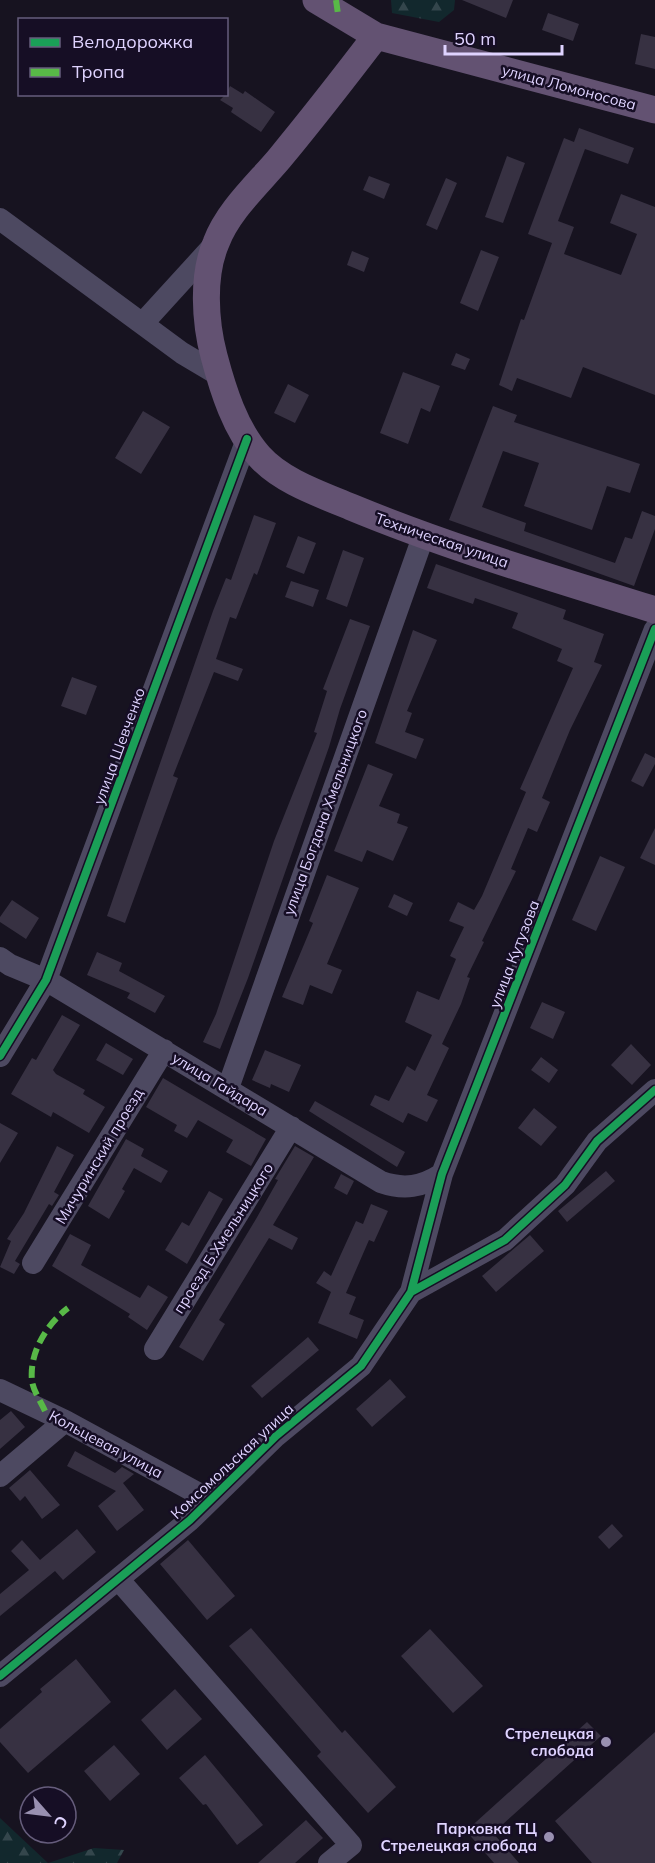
<svg xmlns="http://www.w3.org/2000/svg" width="655" height="1863" font-family="Mulish,sans-serif">
<defs>
<pattern id="forest-firs" width="22" height="20" patternUnits="userSpaceOnUse" patternTransform="scale(1.5)"><rect width="22" height="20" fill="#12282d"/><path d="M5 1l3.5 6h-7zM16 11l3.5 6h-7z" fill="#34464c"/></pattern>
</defs>
<rect width="100%" height="100%" fill="#171320"/>
<!-- forest -->
<path fill="url(#forest-firs)" d="M391 0H455L454 10 439 22 392 13Z
M0 1818 48 1863 94 1848 124 1850 117 1863H0Z"/>
<!-- building -->
<path fill="#373142" d="M462 0H513L506 18Z
M548 13 579 24 573 41 542 30Z
M641 34 655 37V69L635 64Z
M230 86 243 94 245 91 275 112 261 132 231 112 233 108 220 100 226 94Z
M579 128 634 148 628 164 585 149 558 221 574 227 564 254 621 275 637 234 610 223 621 194 655 207V395L583 367 571 398 517 378 512 391 499 385 521 319 524 320 552 243 528 234 564 138 574 142Z
M507 156 525 163 503 223 485 217Z
M369 176 390 184 384 199 363 190Z
M446 178 457 183 437 230 426 225Z
M481 250 499 257 478 311 460 303Z
M352 251 369 258 364 272 347 265Z
M456 353 470 359 465 370 451 365Z
M403 372 440 386 430 412 421 408 408 444 380 433Z
M288 384 309 395 295 423 274 413Z
M493 406 517 415 514 422 640 464 630 493 607 486 592 530 524 506 539 463 503 451 482 507 526 523 524 531 615 563 625 537 632 539 642 511 655 516V529L634 586 449 520Z
M143 411 170 427 141 474 115 458Z
M254 515 276 523 257 575 254 573 236 619 230 617 216 659 243 669 238 681 214 672 173 776 178 778 125 923 107 916 213 611 226 578 231 580Z
M298 536 316 543 304 574 286 567Z
M343 550 364 558 347 607 326 599Z
M436 564 566 610 563 619 604 634 594 662 602 665 570 730 542 798 550 802 537 832 528 828 511 869 516 871 482 941 484 942 467 977 470 978 461 1004 442 1044 449 1048 427 1095 438 1100 427 1122 408 1113 403 1123 370 1105 375 1095 389 1101 407 1066 415 1071 432 1035 405 1022 417 991 439 1000 456 959 450 956 464 927 449 921 458 902 474 910 482 896 526 792 520 789 573 668 557 661 562 649 512 628 518 613 475 598 473 604 427 588Z
M291 581 319 590 313 607 285 597Z
M350 619 370 626 340 709 329 747 248 978 220 1049 203 1042 216 1014 274 841 317 733 314 732 327 691 323 689Z
M413 630 437 640 407 711 412 713 405 732 424 739 416 759 375 743Z
M72 677 97 686 86 715 61 706Z
M645 753 655 758V764L643 787 631 781Z
M368 764 393 774 379 806 400 814 397 823 408 827 393 861 367 850 362 862 334 851Z
M655 828V865L640 858Z
M600 856 625 867 596 931 572 920Z
M327 875 359 888 327 964 342 970 332 994 310 985 303 1005 282 997 313 923 309 921Z
M394 894 413 903 407 916 388 907Z
M12 900 39 918 26 939 0 922V917Z
M97 952 122 963 119 971 165 996 155 1013 127 998 130 993 87 975Z
M542 1002 565 1012 553 1039 530 1028Z
M62 1015 80 1025 53 1070 56 1074 85 1090 83 1094 105 1107 89 1133 53 1112 51 1117 11 1094 32 1058 36 1060Z
M106 1043 133 1059 123 1075 96 1060Z
M631 1044 651 1065 632 1085 611 1065Z
M265 1050 301 1065 289 1092 271 1084 270 1088 252 1080Z
M541 1057 558 1070 549 1083 531 1070Z
M163 1078 266 1139 251 1166 226 1152 233 1140 198 1120 187 1138 174 1131 177 1125 146 1107Z
M315 1101 405 1152 397 1167 309 1111Z
M534 1108 557 1127 541 1146 518 1128Z
M0 1123 18 1133 0 1163Z
M126 1139 144 1149 141 1156 168 1171 161 1183 134 1168 122 1189 125 1191 109 1219 88 1206Z
M57 1146 74 1155 54 1192 59 1195 52 1206 49 1204 15 1261 20 1264 14 1274 0 1267 11 1241 7 1239 24 1213Z
M295 1146 314 1157 273 1225 298 1238 292 1250 269 1238 219 1320 225 1324 203 1361 179 1347 256 1219 278 1180 275 1179Z
M606 1171 615 1181 567 1222 558 1211Z
M341 1174 354 1181 347 1195 334 1188Z
M209 1191 223 1199 187 1264 165 1250 182 1222 189 1226Z
M371 1204 388 1211 374 1242 369 1240 346 1293 356 1297 349 1314 364 1320 357 1339 318 1323 331 1292 316 1283 324 1271 331 1276 356 1221 363 1224Z
M70 1234 91 1245 81 1265 140 1298 148 1285 168 1297 147 1330 128 1317 130 1314 52 1266Z
M530 1235 544 1251 496 1292 482 1276Z
M308 1337 319 1350 262 1398 251 1386Z
M390 1379 406 1397 372 1427 356 1409Z
M11 1411 25 1427 0 1449V1420Z
M75 1451 115 1473 122 1467 134 1474 123 1483 144 1510 117 1531 98 1506 116 1491 67 1466Z
M30 1470 60 1505 42 1519 25 1496 20 1501 9 1488Z
M612 1524 623 1536 609 1549 598 1537Z
M77 1529 96 1552 63 1580 55 1571 0 1616V1594L29 1570 11 1551 22 1540 40 1560Z
M188 1540 235 1596 207 1620 160 1564Z
M251 1628 342 1733 345 1730 396 1787 368 1813 317 1756 321 1752 229 1646Z
M430 1629 483 1686 453 1713 401 1656Z
M76 1659 111 1702 28 1773 0 1742V1729L42 1692 40 1689Z
M175 1689 202 1719 167 1750 141 1720Z
M587 1722 601 1736 493 1833 519 1863H494L466 1831Z
M655 1732V1863H592L555 1821Z
M114 1745 140 1774 110 1801 84 1771Z
M205 1755 263 1825 237 1845 206 1804 203 1805 179 1778Z
M306 1820 323 1838 295 1863H258Z"/>
<g fill="none" stroke-linecap="round" stroke-linejoin="round">
<!-- minor -->
<path stroke="#4d4961" stroke-width="22" d="M0 219 182 353 219 375
M143 323 215 244
M0 958 10 965 46 980 381 1182C404 1190 422 1187 442 1174
M0 1056 46 980 247 439
M228 1088 423 537
M33 1263 164 1050
M411 1292 442 1174 655 629
M155 1349 291 1127
M0 1390 65 1421 210 1500
M0 1476 65 1421
M118 1579 351 1845 329 1863
M0 1676 190 1520 276 1436 361 1366 411 1292 505 1240 565 1185 597 1141 655 1090"/>
<!-- major -->
<path stroke="#635272" stroke-width="27" d="M316 0 376 36 655 110
M376 36C344 78 312 119 279 159 257 185 228 211 216 243 202 276 205 322 214 356 223 390 235 429 259 456 281 481 320 494 351 507 450 548 553 578 655 610"/>
<!-- quiet -->
<path stroke="#58b947" stroke-width="6" stroke-dasharray="12 6" stroke-linecap="butt" d="M336 0 338 14
M45 1411C41 1402 33 1390 32 1381 29 1352 47 1324 68 1308"/>
<!-- cycleway casing -->
<g stroke="#160e25" stroke-width="11">
<path id="cycleway" d="M0 1056 46 980 247 439
M411 1292 442 1174 655 629
M0 1676 190 1520 276 1436 361 1366 411 1292 505 1240 565 1185 597 1141 655 1090"/>
</g>
<!-- cycleway -->
<use href="#cycleway" stroke="#1a9f57" stroke-width="8"/>
</g>
<!-- markers -->
<g fill="#9990b1" stroke="#160e25" stroke-width="2">
<circle cx="606" cy="1742" r="6"/>
<circle cx="549" cy="1837" r="6"/>
</g>
<g text-anchor="middle" dominant-baseline="central" stroke-width="5" stroke-linejoin="round" paint-order="stroke">
<!-- street labels -->
<g font-size="15" fill="#dfd3ff" stroke="#160e25">
<text transform="translate(569 87) rotate(15)">улица Ломоносова</text>
<text transform="translate(442 540) rotate(19)">Техническая улица</text>
<text transform="translate(119 746) rotate(-70)">улица Шевченко</text>
<text transform="translate(325 812) rotate(-70)">улица Богдана Хмельницкого</text>
<text transform="translate(514 954) rotate(-69)">улица Кутузова</text>
<text transform="translate(220 1084) rotate(31)">улица Гайдара</text>
<text transform="translate(99 1156) rotate(-59)">Мичуринский проезд</text>
<text transform="translate(223 1238) rotate(-58)">проезд Б.Хмельницкого</text>
<text transform="translate(106 1444) rotate(28)">Кольцевая улица</text>
<text transform="translate(232 1461) rotate(-43)">Комсомольская улица</text>
</g>
<!-- poi labels -->
<g font-size="15" font-weight="bold" fill="#dfd3ff" stroke="#160e25" text-anchor="end">
<text x="594" y="1733">Стрелецкая<tspan x="594" dy="17">слобода</tspan></text>
<text x="537" y="1828">Парковка ТЦ<tspan x="537" dy="17">Стрелецкая слобода</tspan></text>
</g>
</g>
<!-- legend -->
<rect x="18" y="18" width="210" height="78" fill="#160e25" stroke="#665d7c" stroke-width="1.5"/>
<rect x="30" y="38" width="30" height="9" fill="#1a9f57" stroke="#665d7c" stroke-width="1.5"/>
<text x="72" y="48" font-size="18" fill="#dfd3ff">Велодорожка</text>
<rect x="30" y="68" width="30" height="9" fill="#58b947" stroke="#665d7c" stroke-width="1.5"/>
<text x="72" y="78" font-size="18" fill="#dfd3ff">Тропа</text>
<!-- north arrow -->
<g transform="translate(48 1815) rotate(118)"><circle r="28" fill="#160e25" stroke="#665d7c" stroke-width="1.5"/>
<path d="M0-4.5L10 22L0 15L-10 22Z" fill="#9990b1"/>
<text y="-9" font-size="16" font-weight="bold" text-anchor="middle" fill="#dfd3ff">С</text>
</g>
<!-- scale -->
<path d="M445 45v9h117v-9" fill="none" stroke="#dfd3ff" stroke-width="3"/>
<text x="454" y="45" font-size="18" fill="#dfd3ff" stroke="#160e25" stroke-width="4.5" paint-order="stroke">50 m</text>
</svg>
